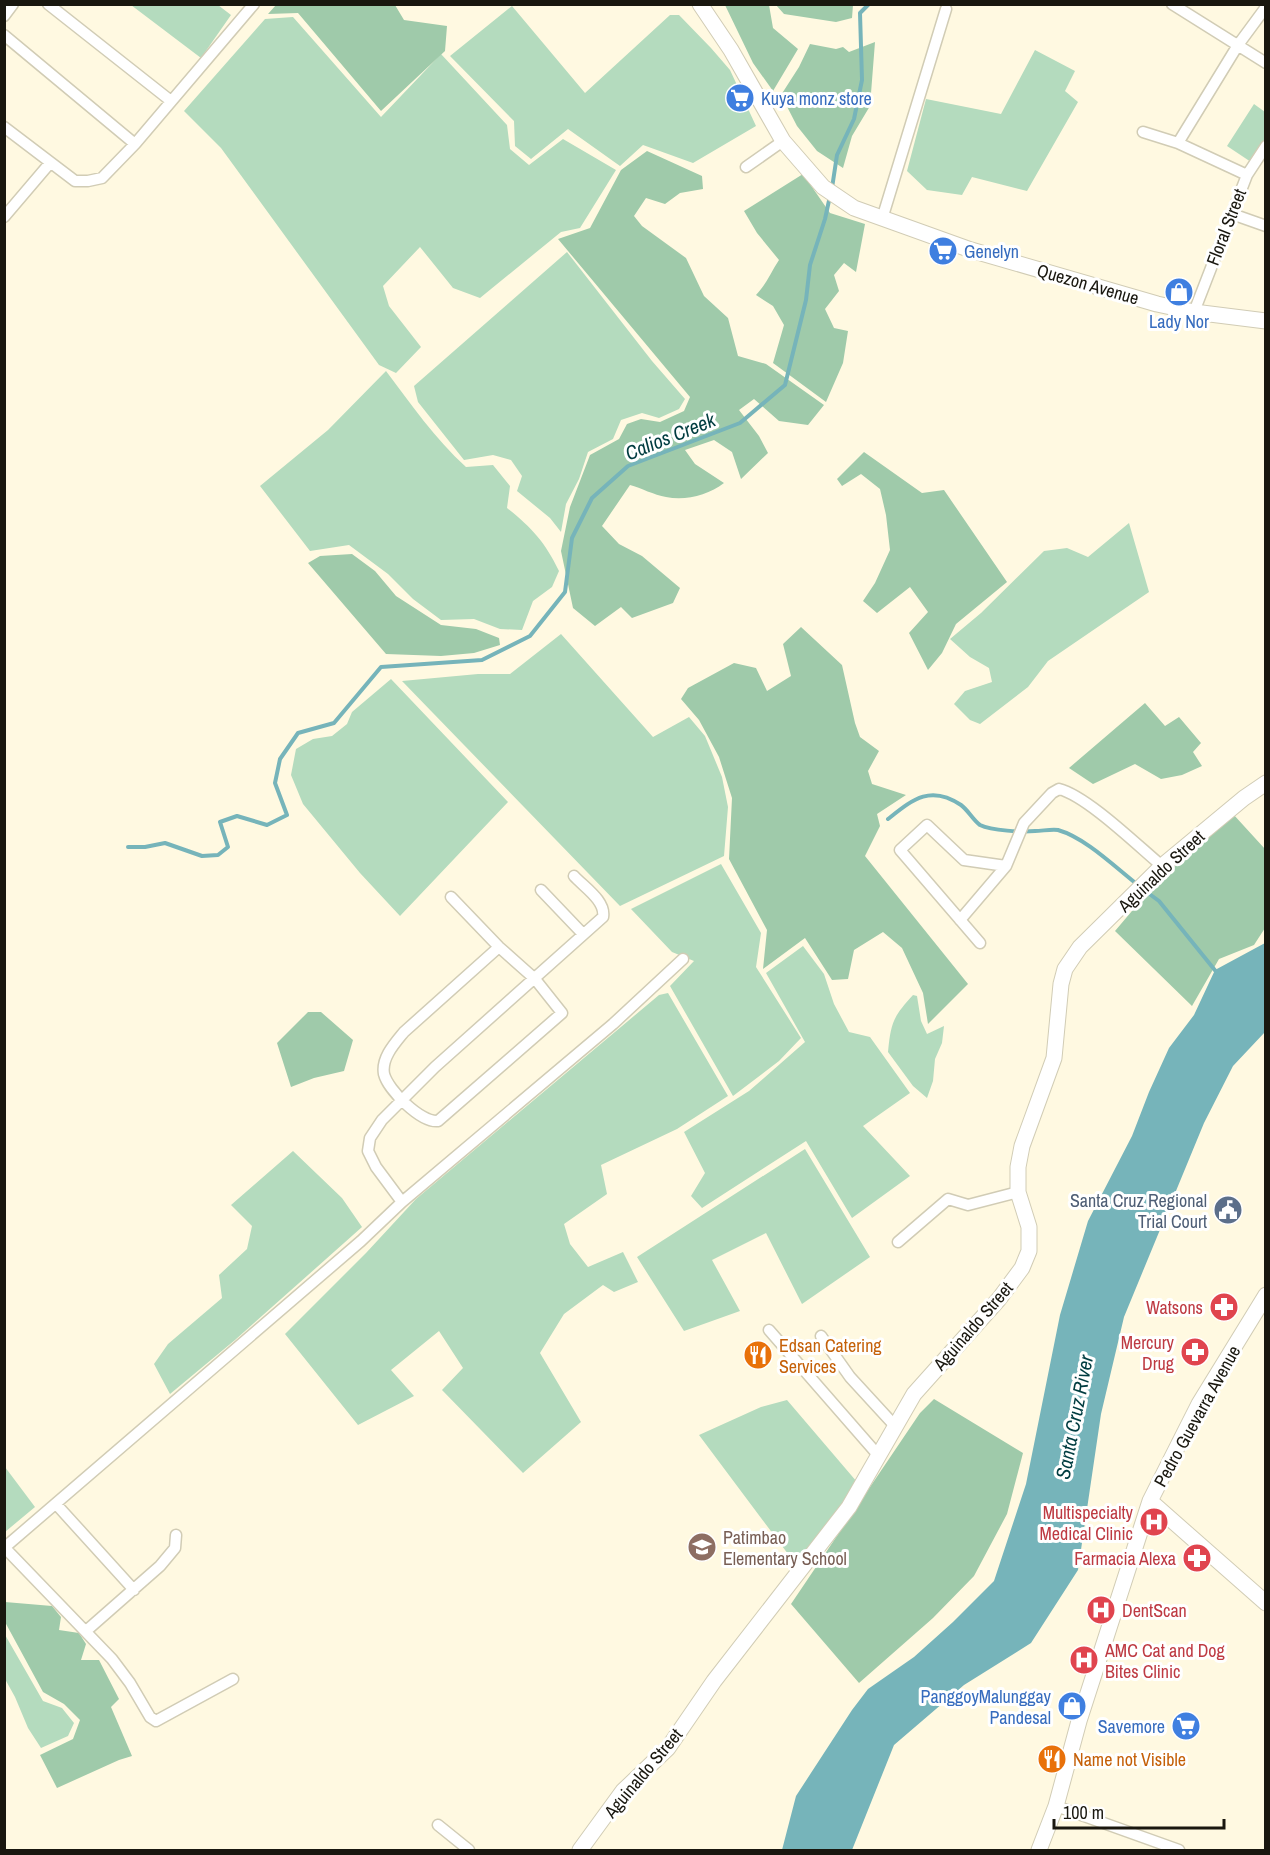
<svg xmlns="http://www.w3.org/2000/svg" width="1270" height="1855" font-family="'Archivo Narrow',sans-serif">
<rect width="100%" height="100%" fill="#fff9e1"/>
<!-- green -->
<path fill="#b4dbbe" d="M131 5H218L231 15 201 58Z
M512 6 585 93 670 15H679L711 48 730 70 756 126 693 163 643 145 620 166 568 129 531 159 515 146 514 121 450 56Z
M293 17 381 117 441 54 507 125 510 149 529 165 563 139 616 170 580 228 561 232 480 298 453 288 420 247 383 286 389 306 421 347 396 373 379 365 221 148 184 111 265 19Z
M1035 50 1075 71 1065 91 1078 102 1027 191 972 177 962 195 927 190 907 171 926 99 1001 114Z
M1254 104 1265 112V139L1251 162 1227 146Z
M567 252 652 361 685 399 679 409 659 418 642 413 621 420 613 439 588 452 579 479 566 504 561 532 550 518 517 491 522 476 511 460 493 455 464 460 418 402 414 386Z
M386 371C411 404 435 439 466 467L493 465 510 486 507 508C532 528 545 542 559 571L552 587 533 601 522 630 500 629 474 619 441 620 413 599 388 574 349 545 310 551 260 486 328 430Z
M1129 523 1149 592 1048 661 1028 687 980 724 970 720 954 704 965 691 992 682 989 668 970 657 950 639 981 613 1044 551 1067 548 1088 557Z
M561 634 653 737 689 717 705 736 722 777 728 807 724 856 620 906 402 681 478 674H510Z
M391 679 508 802 400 916 360 873 303 804 291 775 296 749 313 739 332 736 347 724 352 712Z
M721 864 761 933 756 967 801 1038 779 1061 733 1096 670 986 694 961 672 952 631 909Z
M803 946 824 974 834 1004 849 1032 870 1037 910 1093 863 1126 910 1176 852 1218 806 1141 702 1208 691 1196 705 1173 684 1132 749 1091 805 1042 766 973Z
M668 993 728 1096 677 1129 601 1165 607 1194 564 1224 570 1244 588 1267 623 1252 638 1282 614 1292 603 1285 564 1314 540 1353 581 1422 523 1473 442 1390 463 1368 439 1331 391 1370 414 1396 358 1425 285 1334 366 1253 416 1199 659 995Z
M913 995 917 996 921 1021 927 1034 944 1026 942 1043 935 1059 933 1081 927 1098 913 1086 888 1052C891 1022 893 1017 913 995Z
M805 1149 870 1257 802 1304 766 1233 712 1260 740 1311 684 1331 637 1257Z
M293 1151 342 1198 362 1227 235 1340 170 1394 154 1364 168 1344 222 1298 219 1275 247 1249 252 1226 231 1205Z
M787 1400 857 1482 797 1566 699 1435 761 1407Z
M5 1467 35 1507 5 1532H4Z
M4 1633 43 1701 62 1708 74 1723 68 1736 41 1748 28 1728 15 1697 5 1679Z"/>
<!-- forest -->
<path fill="#9fcaaa" d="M276 5H395L404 20 447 26 445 51 381 111 298 13 268 14Z
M725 5H769L773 28 798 49 773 91 753 63Z
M776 5H853L852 18 836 22 784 14Z
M875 42 870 106 852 136 843 168 817 151 797 126 781 95 799 67 810 44 836 49 843 47 849 52Z
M647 151 702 176 703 189 680 193 665 204 646 198 634 216 642 226 686 258 704 296 728 318 738 356 766 364 824 405 808 425 779 421 754 399 739 410 759 436 768 453 741 479 732 452 714 440 685 450 695 464 724 483C708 495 686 501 666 497 654 495 641 488 630 485L602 526 619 544 642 556 680 588 673 603 632 618 621 607 595 626 573 608 561 551 570 507 590 455 619 439 627 424 641 419 660 422 684 411 690 397 558 239 590 228 621 170Z
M803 174 830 213 865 224 856 272 844 263 834 275 839 291 825 309 834 328 848 331 843 363 826 402 773 363 784 325 773 306 756 295C766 285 771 272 779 260L757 233 744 211Z
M864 452 922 493 944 490 1007 582 956 624 942 653 928 670 909 633 928 612 910 587 877 613 863 601 875 583 890 550 886 515 880 489 861 474 842 486 837 479Z
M352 554 375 571 396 596 441 625 476 629 499 638 500 645 474 653 441 656 386 654 308 563 320 556Z
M801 627 842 665 855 723 860 737 879 751 868 771 872 784 906 795 877 814 880 826 865 856 968 984 928 1024 923 993 902 948 883 932 854 950 848 979 832 980 805 938 763 969 767 930 729 859 732 798 719 757 699 720 681 699 688 688 734 663 756 668 767 691 791 676 783 644Z
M1145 703 1165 726 1179 717 1201 743 1193 752 1202 766 1182 775 1161 779 1135 764 1093 784 1069 768Z
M1233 814 1265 849V928L1254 945 1219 959 1192 1006 1115 931 1154 885Z
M308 1012H321L353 1040 344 1071 314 1078 291 1087 277 1043Z
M934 1399 1023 1453 1007 1514 974 1576 933 1618 859 1683 791 1604 920 1413Z
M5 1602 52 1606 61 1617 59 1630 79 1633 86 1644 81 1660H99L119 1699 111 1707 132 1756 119 1760 57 1788 40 1755 73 1739 80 1720 64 1704 43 1692 5 1622Z"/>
<!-- water -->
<path fill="#76b4ba" d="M1265 943V1032L1233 1066 1204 1123 1124 1317 1101 1414 1078 1570 1031 1643 964 1685 894 1745 852 1850H782L796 1796 852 1710 868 1689 914 1657 953 1622 994 1581 1026 1484 1060 1315 1088 1221 1132 1136 1149 1092 1169 1048 1194 1015 1215 970Z"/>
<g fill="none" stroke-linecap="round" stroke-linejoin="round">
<!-- stream -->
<path stroke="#76b4ba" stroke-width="4" d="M832 188 837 155 854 119 862 80 860 13 869 4
M888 819C912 800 930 784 961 805 968 810 973 820 980 825 992 831 1022 832 1035 831 1042 831 1051 829 1058 830 1086 838 1116 868 1138 885
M128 847H145L165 843 202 856 218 855 228 847 220 822 237 816 267 825 287 815 275 783 280 759 298 733 334 723 381 667 482 660 530 636 565 592 572 538 592 498 628 466 740 423 785 385 806 300 810 265 825 219 830 196
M1144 890 1159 901 1218 974"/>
<!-- street casing -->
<g stroke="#d1ccb5" stroke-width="13">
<path id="street" d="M48 4 171 101
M1172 4 1266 63
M4 16 13 4
M4 35 135 144
M4 127 75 181H88L102 178 135 144 254 4
M1143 132 1178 143 1247 175
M1178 143 1238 45 1266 7
M746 167 783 141
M1232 214 1266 226
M4 217 50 163
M882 219 946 9
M1194 312 1247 175 1266 146
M541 890 583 934
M451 897 499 947 535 979 562 1013 438 1121C421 1123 388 1090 384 1074 381 1058 395 1043 404 1032L499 947
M960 920 1006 866 1024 823 1052 793 1059 789C1087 796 1138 846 1162 866
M980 943 900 850 927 825 964 860 1006 866
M402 1202 613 1024 683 959
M898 1242 948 1199 968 1205 1018 1192
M769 1330 878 1455
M821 1336 850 1377 895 1426
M56 1504 134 1590
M4 1548 361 1241 402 1202 376 1167 368 1151 370 1138 382 1120 435 1067 603 917C606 901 584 887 574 876
M5 1548 112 1659 130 1683 150 1717 156 1721 233 1679
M86 1631 160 1566 175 1548 176 1535
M1056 1806 1179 1850
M438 1825 469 1850"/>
</g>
<!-- secondary casing -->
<g stroke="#d1ccb5" stroke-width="17">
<path id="secondary" d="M700 4 731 50 783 141 823 187 854 208 971 250 1157 304 1194 312 1266 321
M1150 1501 1266 1603
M580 1850 623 1791 668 1748 714 1681 849 1507 914 1394 999 1299 1022 1268 1029 1251V1227L1018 1192V1167L1022 1146 1054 1058 1061 984 1065 969 1080 947 1162 866 1244 798 1266 783
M1039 1850 1056 1806 1079 1721 1150 1501 1199 1404 1266 1295"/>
</g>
<!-- street -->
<use href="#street" stroke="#fff" stroke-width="10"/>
<!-- secondary -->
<use href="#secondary" stroke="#fff" stroke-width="15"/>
</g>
<!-- icons -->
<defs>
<g id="supermarket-disc" transform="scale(1.5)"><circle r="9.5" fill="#3f7fe0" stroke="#fff"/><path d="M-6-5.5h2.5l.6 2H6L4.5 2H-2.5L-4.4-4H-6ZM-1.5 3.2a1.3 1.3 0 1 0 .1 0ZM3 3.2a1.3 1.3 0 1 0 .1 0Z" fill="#fff"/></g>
<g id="shop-disc" transform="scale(1.5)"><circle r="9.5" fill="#3f7fe0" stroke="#fff"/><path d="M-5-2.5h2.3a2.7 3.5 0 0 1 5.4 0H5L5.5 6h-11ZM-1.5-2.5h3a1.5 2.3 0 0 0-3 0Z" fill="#fff"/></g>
<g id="civic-disc" transform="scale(1.5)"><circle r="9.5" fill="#5c6f8a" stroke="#fff"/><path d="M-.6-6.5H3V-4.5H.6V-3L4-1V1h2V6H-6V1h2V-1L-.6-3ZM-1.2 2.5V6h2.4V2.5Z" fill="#fff"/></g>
<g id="pharmacy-disc" transform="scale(1.5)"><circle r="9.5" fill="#e0444e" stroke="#fff"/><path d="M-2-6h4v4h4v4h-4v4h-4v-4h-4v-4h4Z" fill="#fff"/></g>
<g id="restaurant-disc" transform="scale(1.5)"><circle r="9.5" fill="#e8710a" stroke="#fff"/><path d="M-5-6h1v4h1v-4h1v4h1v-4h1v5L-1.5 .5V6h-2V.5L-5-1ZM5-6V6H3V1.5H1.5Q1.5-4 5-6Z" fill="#fff"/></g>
<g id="hospital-disc" transform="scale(1.5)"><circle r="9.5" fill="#e0444e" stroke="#fff"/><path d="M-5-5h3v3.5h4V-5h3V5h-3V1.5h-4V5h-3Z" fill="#fff"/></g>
<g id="school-disc" transform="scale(1.5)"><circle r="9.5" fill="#8d6e63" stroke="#fff"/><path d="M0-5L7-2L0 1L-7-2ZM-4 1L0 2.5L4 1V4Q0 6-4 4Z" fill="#fff"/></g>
</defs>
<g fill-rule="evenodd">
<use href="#supermarket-disc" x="740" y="98"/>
<use href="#supermarket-disc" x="943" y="251"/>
<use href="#shop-disc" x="1179" y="292"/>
<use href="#civic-disc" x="1228" y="1210"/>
<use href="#pharmacy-disc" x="1224" y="1307"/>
<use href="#pharmacy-disc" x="1195" y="1352"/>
<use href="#restaurant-disc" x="758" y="1355"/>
<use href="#hospital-disc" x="1154" y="1522"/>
<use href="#school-disc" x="702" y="1547"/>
<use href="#pharmacy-disc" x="1197" y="1558"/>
<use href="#hospital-disc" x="1101" y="1610"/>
<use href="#hospital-disc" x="1084" y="1660"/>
<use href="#shop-disc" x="1072" y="1706"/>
<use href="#supermarket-disc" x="1186" y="1726"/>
<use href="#restaurant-disc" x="1052" y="1759"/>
</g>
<g text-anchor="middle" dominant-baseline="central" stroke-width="6" stroke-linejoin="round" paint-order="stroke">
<!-- shop labels -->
<g font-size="18" fill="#366cbe" stroke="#fff" text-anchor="start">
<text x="761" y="98">Kuya monz store</text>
<text x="964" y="251">Genelyn</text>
<text x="1179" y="321" text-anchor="middle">Lady Nor</text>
<text x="1051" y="1696" text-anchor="end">PanggoyMalunggay<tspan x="1051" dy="21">Pandesal</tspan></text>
<text x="1165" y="1726" text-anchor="end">Savemore</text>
</g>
<!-- street labels -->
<g font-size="18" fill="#19170f" stroke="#fff">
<text transform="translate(1226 227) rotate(-69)">Floral Street</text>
<text transform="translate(1088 284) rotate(16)">Quezon Avenue</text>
<text transform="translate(1161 871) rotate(-43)">Aguinaldo Street</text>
<text transform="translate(973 1326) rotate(-49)">Aguinaldo Street</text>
<text transform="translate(1197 1416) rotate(-61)">Pedro Guevarra Avenue</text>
<text transform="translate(643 1773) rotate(-50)">Aguinaldo Street</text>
</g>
<!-- service labels -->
<g font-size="18" fill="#4e5e75" stroke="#fff" text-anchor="end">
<text x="1207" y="1200">Santa Cruz Regional<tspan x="1207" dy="21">Trial Court</tspan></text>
</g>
<!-- health labels -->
<g font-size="18" fill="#be3a42" stroke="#fff" text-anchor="end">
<text x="1203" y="1307">Watsons</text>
<text x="1174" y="1342">Mercury<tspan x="1174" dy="21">Drug</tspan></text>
<text x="1133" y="1512">Multispecialty<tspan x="1133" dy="21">Medical Clinic</tspan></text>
<text x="1176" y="1558">Farmacia Alexa</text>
<text x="1122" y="1610" text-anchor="start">DentScan</text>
<text x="1105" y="1650" text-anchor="start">AMC Cat and Dog<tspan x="1105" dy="21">Bites Clinic</tspan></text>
</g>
<!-- food labels -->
<g font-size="18" fill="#c56008" stroke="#fff" text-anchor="start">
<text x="779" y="1345">Edsan Catering<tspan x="779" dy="21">Services</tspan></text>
<text x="1073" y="1759">Name not Visible</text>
</g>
<!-- education labels -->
<g font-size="18" fill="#785e54" stroke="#fff" text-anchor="start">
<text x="723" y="1537">Patimbao<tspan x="723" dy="21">Elementary School</tspan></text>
</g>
<!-- water labels -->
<g font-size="20" font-style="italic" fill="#003c40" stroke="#fff">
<text transform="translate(670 436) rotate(-22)">Calios Creek</text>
<text transform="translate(1074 1417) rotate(-79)">Santa Cruz River</text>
</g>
</g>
<!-- border -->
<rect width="1270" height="1855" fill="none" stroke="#19170f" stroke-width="12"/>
<!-- scale -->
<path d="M1054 1819v9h170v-9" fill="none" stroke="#19170f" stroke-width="3"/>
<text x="1063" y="1819" font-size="18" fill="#19170f" stroke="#ffffff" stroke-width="4.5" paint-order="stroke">100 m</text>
</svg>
